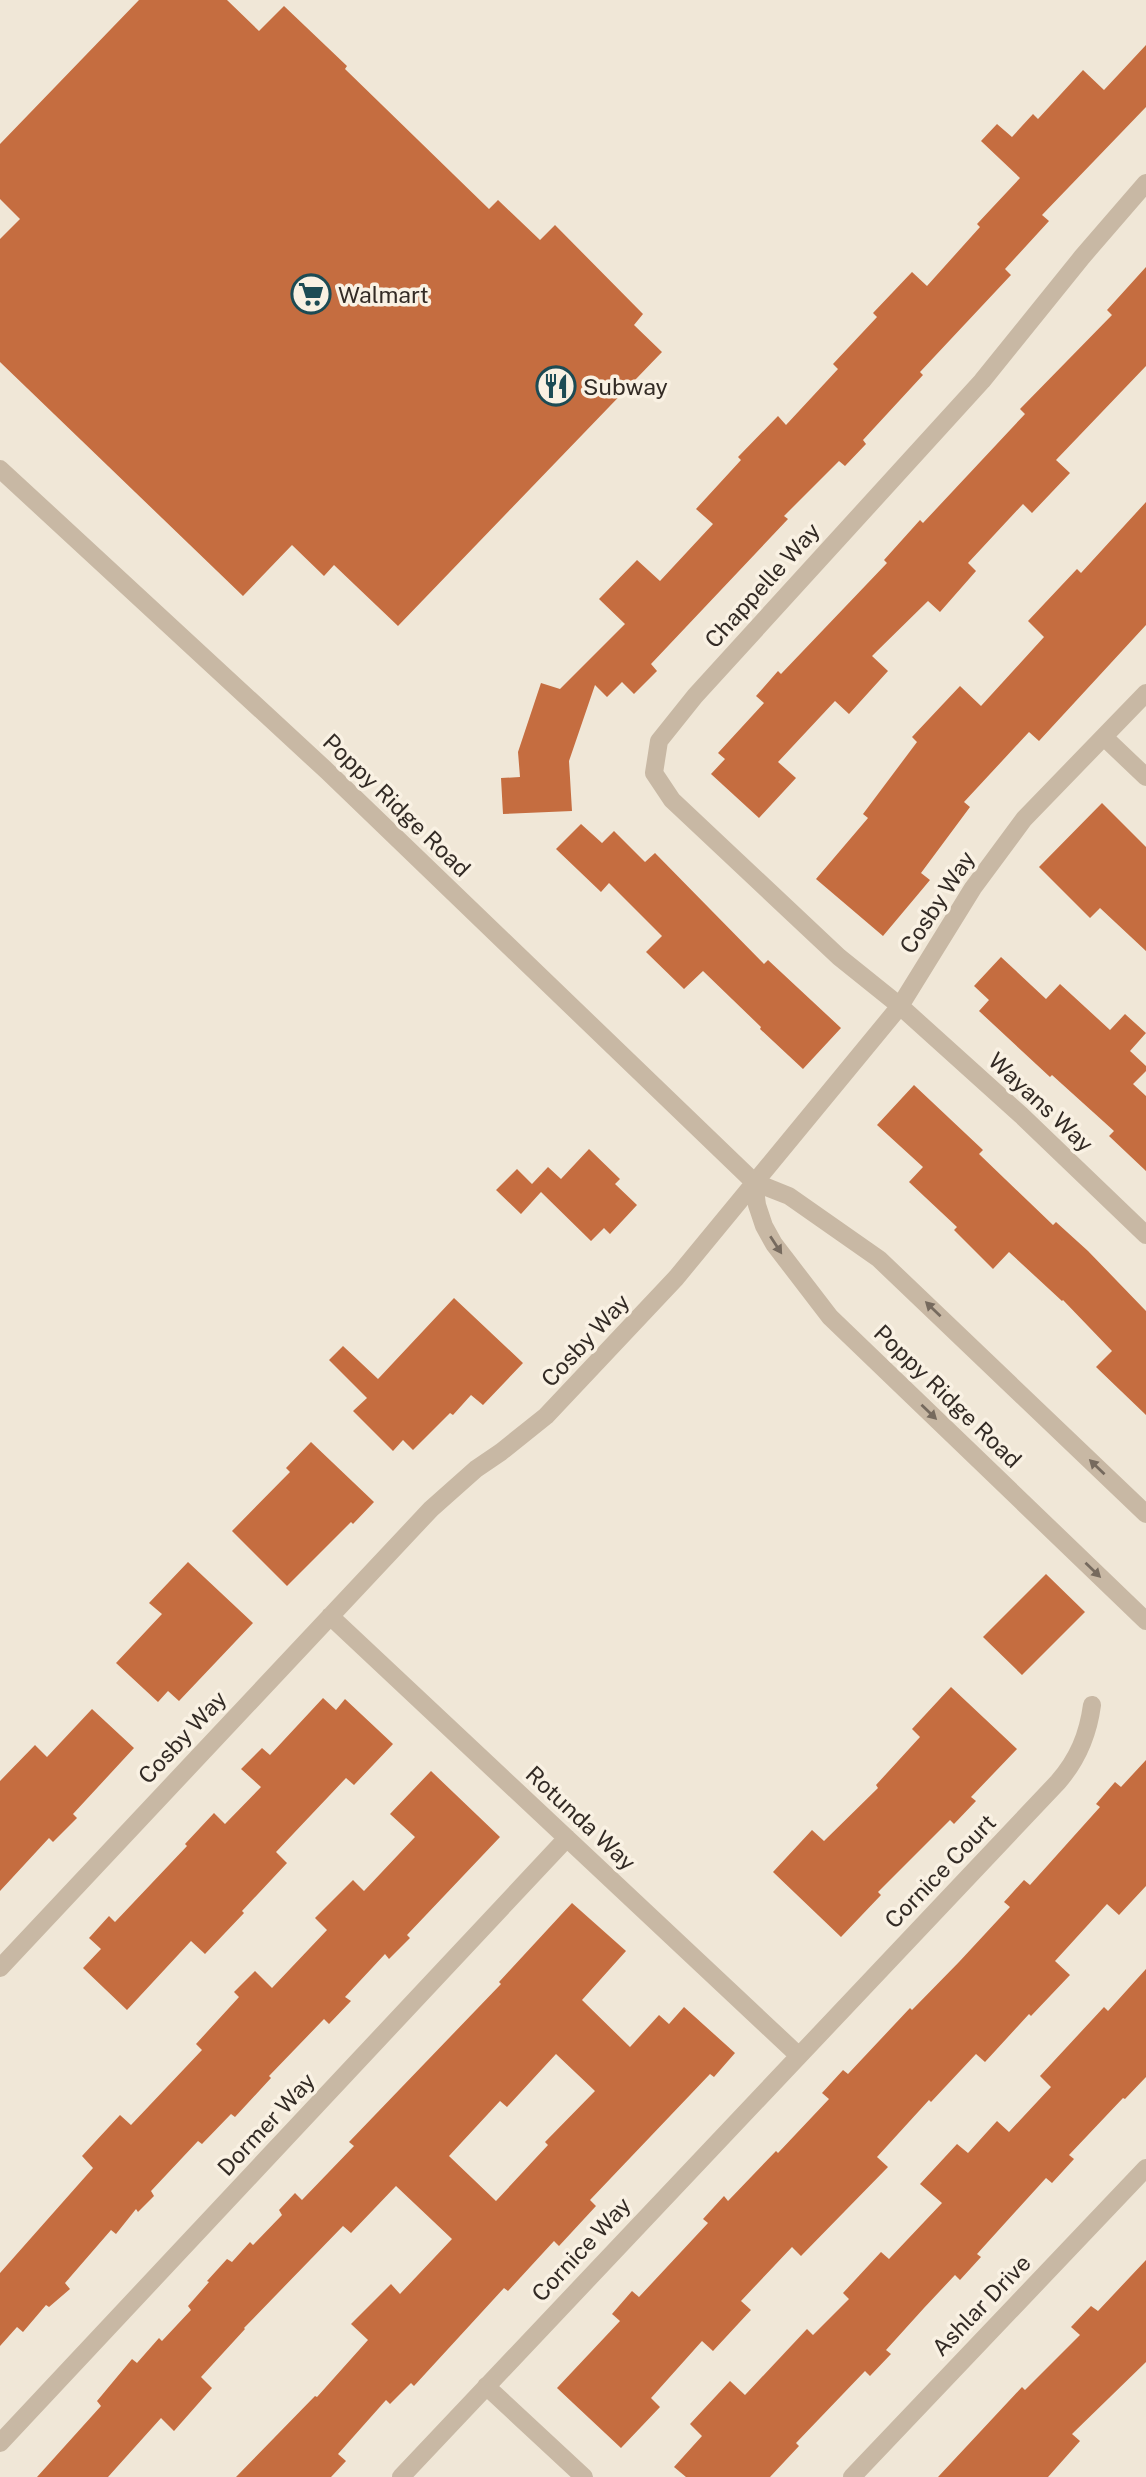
<svg xmlns="http://www.w3.org/2000/svg" width="1146" height="2477" font-family="'Public Sans',sans-serif">
<rect width="100%" height="100%" fill="#f0e7d7"/>
<!-- building -->
<path fill="#c56d40" fill-rule="evenodd" d="M139 0H227L259 31 284 6 347 66 345 69 489 209 498 200 540 240 555 225 643 314 634 325 662 352 398 626 334 565 324 576 292 545 243 596 0 362V239L20 219 0 199V144Z
M1146 45V107L1042 215 1049 221 1005 269 1011 275 920 372 923 375 863 440 866 444 845 466 839 461 784 516 788 519 651 664 657 671 634 694 622 682 607 697 595 685 569 761 572 811 503 814 501 778 520 777 518 752 541 683 560 689 625 624 599 599 637 560 660 581 713 524 696 509 741 460 738 457 778 416 786 425 838 369 833 364 877 317 873 313 912 272 927 286 980 227 977 224 1020 178 981 141 997 124 1012 137 1033 114 1038 119 1083 70 1104 90Z
M1146 267V366L1056 460 1070 473 1032 513 1023 504 968 563 976 571 940 612 928 601 872 656 888 671 849 714 835 701 778 762 796 778 759 818 711 774 725 759 718 753 764 703 756 696 778 671 781 674 887 563 884 560 920 520 923 523 1025 414 1020 409 1112 315 1107 310Z
M1146 502V625L1039 741 1029 732 964 802 970 807 921 873 930 880 883 936 816 879 868 818 863 814 917 742 912 737 960 686 981 706 1044 637 1028 621 1077 569 1081 573Z
M1102 803 1146 847V951L1100 908 1090 918 1039 867Z
M581 824 602 843 614 831 645 862 655 853 764 964 768 960 841 1028 803 1069 760 1029 761 1027 703 971 684 989 646 952 662 936 609 883 601 892 556 849Z
M1001 957 1046 999 1060 984 1110 1030 1125 1014 1146 1033 1130 1051 1146 1066V1071L1133 1084 1146 1096V1171L1109 1136 1114 1131 1052 1075 1050 1077 979 1011 989 1000 974 986Z
M914 1085 983 1150 979 1154 1053 1225 1056 1222 1088 1251 1146 1311V1415L1096 1367 1112 1351 1063 1300 1062 1301 1009 1252 993 1269 954 1230 957 1227 909 1182 923 1167 877 1125Z
M589 1149 620 1179 615 1184 637 1205 610 1234 604 1228 591 1241 541 1192 521 1214 496 1190 517 1169 532 1184 548 1167 561 1179Z
M454 1298 523 1363 483 1405 471 1395 453 1415 450 1413 413 1450 403 1440 393 1451 353 1411 367 1398 329 1360 343 1346 378 1379Z
M311 1442 374 1502 353 1524 351 1522 287 1586 232 1531 290 1472 286 1468Z
M188 1562 253 1623 179 1701 168 1691 158 1702 116 1663 162 1614 149 1603Z
M1046 1574 1085 1612 1022 1675 983 1637Z
M951 1687 1017 1749 971 1797 976 1801 954 1824 950 1820 878 1892 881 1895 841 1937 773 1872 812 1830 824 1841 878 1788 876 1785 920 1737 912 1729Z
M323 1698 336 1710 345 1699 393 1744 354 1785 346 1778 276 1852 287 1863 242 1911 244 1913 205 1954 191 1941 127 2010 83 1968 101 1949 89 1938 109 1916 115 1922 187 1846 185 1844 214 1813 225 1824 261 1787 241 1769 262 1748 270 1755Z
M92 1709 134 1748 73 1814 77 1818 53 1842 49 1838 0 1891V1781L35 1745 47 1757Z
M1146 1760V1886L1119 1915 1107 1904 1055 1961 1070 1975 1031 2016 1029 2014 985 2062 976 2054 931 2102 929 2100 877 2157 888 2167 801 2256 792 2247 741 2301 751 2310 713 2351 702 2341 651 2398 660 2407 621 2448 557 2388 620 2321 612 2314 632 2291 639 2297 708 2223 703 2219 724 2196 728 2201 776 2151 778 2153 829 2099 822 2093 843 2070 848 2074 910 2008 912 2010 959 1962 1010 1907 1004 1902 1024 1880 1030 1885 1100 1807 1096 1804 1115 1782 1121 1787Z
M431 1771 500 1837 407 1935 410 1938 389 1959 385 1954 345 1997 351 2001 329 2024 324 2019 269 2076 271 2078 235 2117 231 2114 202 2144 198 2141 151 2191 154 2196 138 2212 136 2209 116 2234 111 2230 65 2283 70 2289 49 2307 46 2305 23 2332 17 2327 0 2346V2273L93 2168 82 2156 120 2115 131 2125 202 2050 196 2044 239 1997 234 1992 255 1971 272 1988 327 1930 315 1918 353 1880 364 1891 415 1837 390 1814Z
M572 1903 626 1951 582 2000 630 2047 659 2015 669 2024 684 2007 735 2053 714 2077 710 2074 590 2200 596 2206 559 2246 554 2241 508 2291 504 2288 414 2386 411 2383 390 2404 386 2400 338 2454 346 2461 331 2477H236L315 2396 317 2397 368 2340 351 2324 391 2284 400 2294 452 2239 396 2186 351 2233 343 2226 244 2328 245 2329 201 2377 212 2388 174 2431 161 2418 108 2477H37L101 2406 97 2401 132 2359 137 2363 159 2338 162 2341 191 2310 188 2306 209 2282 207 2281 227 2259 232 2262 250 2242 253 2245 282 2215 279 2210 295 2193 302 2200 354 2146 349 2142 501 1984 499 1982ZM556 2054 595 2091 545 2142 548 2145 496 2201 449 2156 500 2101 507 2107Z
M1146 1969V2077L1125 2099 1123 2098 1069 2155 1074 2159 1052 2183 1046 2178 977 2254 981 2257 960 2280 955 2275 924 2308 886 2350 891 2354 870 2376 865 2371 796 2443 799 2446 770 2477H686L674 2467 702 2436 690 2424 730 2381 745 2395 807 2329 813 2335 849 2299 843 2293 881 2252 889 2259 942 2203 920 2184 957 2144 968 2153 997 2121 1009 2132 1051 2087 1040 2076 1104 2007 1108 2011Z
M1146 2260V2362L1072 2434 1080 2441 1048 2477H938L1022 2387 1025 2390 1080 2335 1071 2327 1091 2306 1098 2311Z"/>
<g fill="none" stroke-linecap="round" stroke-linejoin="round">
<!-- street -->
<path stroke="#c8b8a4" stroke-width="18" d="M1146 183 1082 257 982 381 695 696 659 741 654 773 672 800 839 957 900 1006 1021 1115 1146 1235
M0 469 327 771 754 1182 789 1196 879 1259 1146 1514
M1104 737 1146 777
M754 1182 757 1205 764 1226 774 1244 830 1317 1146 1621
M330 1616 798 2055
M0 1968 431 1509 476 1469 501 1452 546 1416 676 1278 900 1006 973 888 1024 819 1146 693
M486 2386 584 2477
M0 2443 567 1838
M401 2477 1058 1782C1078 1759 1088 1735 1092 1705
M852 2477 1146 2168"/>
</g>
<!-- one-way arrows -->
<defs><path id="oneway-solid" d="M-6-.8H1V-3.2L6.5 0L1 3.2V.8H-6Z" transform="scale(1.75)"/></defs>
<g fill="#766a5e">
<use href="#oneway-solid" transform="translate(776 1245) rotate(57)"/>
<use href="#oneway-solid" transform="translate(933 1309) rotate(-136)"/>
<use href="#oneway-solid" transform="translate(929 1412) rotate(44)"/>
<use href="#oneway-solid" transform="translate(1097 1467) rotate(-136)"/>
<use href="#oneway-solid" transform="translate(1093 1570) rotate(44)"/>
</g>
<!-- icons -->
<defs>
<g id="supermarket-ring" transform="scale(2.0125)"><circle r="9.5" fill="#f9f1e3" stroke="#1c4b54" stroke-width="1.5"/><path d="M-6-5.5h2.5l.6 2H6L4.5 2H-2.5L-4.4-4H-6ZM-1.5 3.2a1.3 1.3 0 1 0 .1 0ZM3 3.2a1.3 1.3 0 1 0 .1 0Z" fill="#1c4b54"/></g>
<g id="restaurant-ring" transform="scale(2.0125)"><circle r="9.5" fill="#f9f1e3" stroke="#1c4b54" stroke-width="1.5"/><path d="M-5-6h1v4h1v-4h1v4h1v-4h1v5L-1.5 .5V6h-2V.5L-5-1ZM5-6V6H3V1.5H1.5Q1.5-4 5-6Z" fill="#1c4b54"/></g>
</defs>
<g fill-rule="evenodd">
<use href="#supermarket-ring" x="311" y="294"/>
<use href="#restaurant-ring" x="556" y="386"/>
</g>
<g text-anchor="middle" dominant-baseline="central" stroke-width="7" stroke-linejoin="round" paint-order="stroke">
<!-- poi labels -->
<g font-size="23" fill="#332b25" stroke="#f9f1e3" text-anchor="start">
<text x="338" y="294">Walmart</text>
<text x="583" y="386">Subway</text>
</g>
<!-- street labels -->
<g font-size="23" fill="#332b25" stroke="#f9f1e3">
<text transform="translate(762 585) rotate(-48)">Chappelle Way</text>
<text transform="translate(397 805) rotate(44)">Poppy Ridge Road</text>
<text transform="translate(937 902) rotate(-57)">Cosby Way</text>
<text transform="translate(1041 1102) rotate(43)">Wayans Way</text>
<text transform="translate(585 1340) rotate(-47)">Cosby Way</text>
<text transform="translate(948 1396) rotate(44)">Poppy Ridge Road</text>
<text transform="translate(182 1737) rotate(-47)">Cosby Way</text>
<text transform="translate(581 1818) rotate(43)">Rotunda Way</text>
<text transform="translate(940 1871) rotate(-46)">Cornice Court</text>
<text transform="translate(266 2124) rotate(-47)">Dormer Way</text>
<text transform="translate(581 2249) rotate(-47)">Cornice Way</text>
<text transform="translate(981 2305) rotate(-46)">Ashlar Drive</text>
</g>
</g>
</svg>
